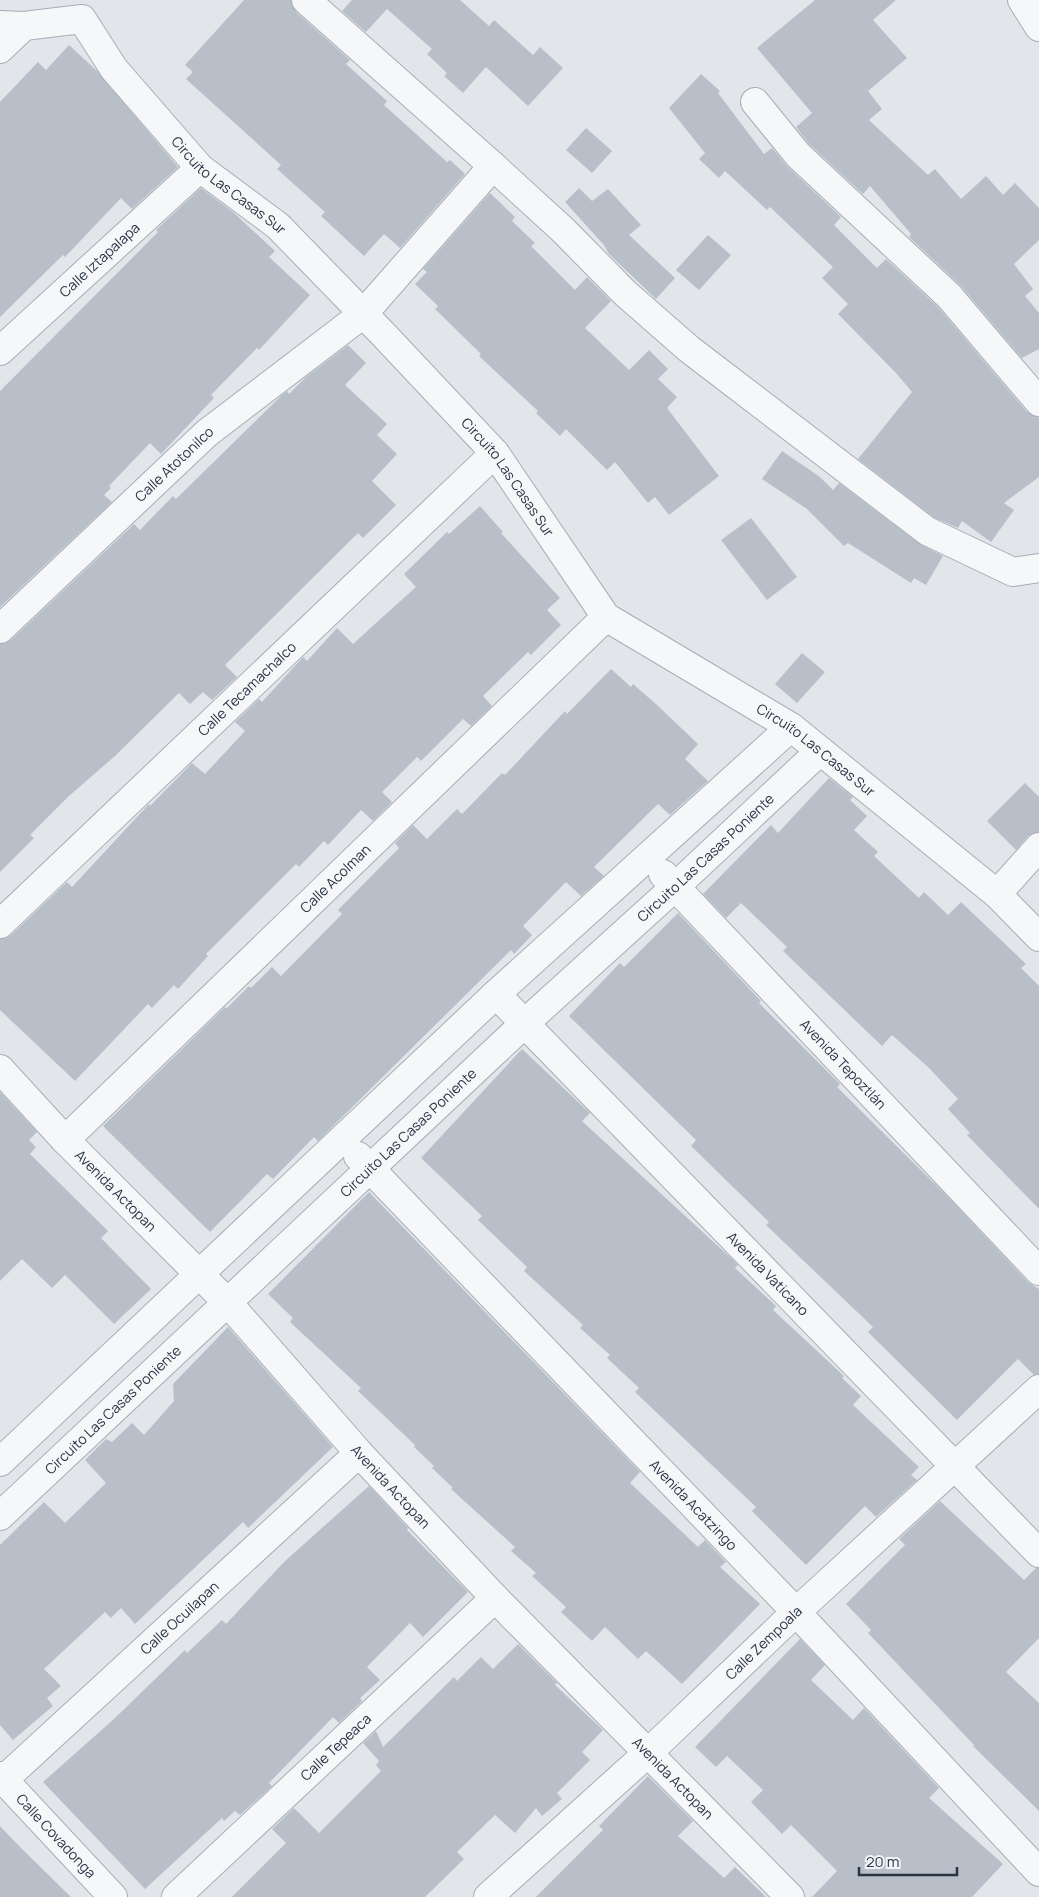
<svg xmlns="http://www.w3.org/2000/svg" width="1039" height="1897" viewBox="0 0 1039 1897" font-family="Manrope,sans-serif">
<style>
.building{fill:#b9bfc9}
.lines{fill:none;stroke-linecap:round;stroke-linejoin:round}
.minor-casing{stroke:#a7adb6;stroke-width:30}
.minor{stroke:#f5f7f9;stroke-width:28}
.labels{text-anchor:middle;stroke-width:4;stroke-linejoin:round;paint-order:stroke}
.street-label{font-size:14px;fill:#293444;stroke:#f2f5f8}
</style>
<rect width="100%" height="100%" fill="#e2e6eb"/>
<g class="building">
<polygon points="244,0 291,0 296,12 350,60 346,64 387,101 384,105 447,162 450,160 465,174 400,248 384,234 364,256 321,216 325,212 277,169 281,165 186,79 193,72 185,65"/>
<polygon points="352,0 460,0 489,26 494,20 533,55 540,47 563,68 528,106 486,67 463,93 444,76 447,73 427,54 432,49 387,9 366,32 342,11"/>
<polygon points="815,0 896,0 873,20 907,58 868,91 882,109 869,120 928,175 935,169 961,199 986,176 1003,195 1015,183 1039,208 1039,240 1014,264 1033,289 1025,296 1039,313 1039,349 1022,358 961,286 909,237 911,234 870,186 863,194 809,144 796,127 812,113 757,48"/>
<polygon points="69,45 97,71 178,167 132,209 121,198 65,257 63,255 0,317 0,102 38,62 46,70"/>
<polygon points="701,74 720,91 718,93 764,154 772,148 787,166 841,217 834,225 877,268 886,259 938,307 1027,412 1039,418 1039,477 1004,503 1014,510 991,542 962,521 958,528 935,518 858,459 912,392 896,373 838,314 848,304 822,278 833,267 770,207 767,210 725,171 719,178 699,159 705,153 669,108"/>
<polygon points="586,128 612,151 592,173 566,150"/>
<polygon points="201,188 234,213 275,251 269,257 310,295 259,350 257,348 211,395 214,398 161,454 150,443 109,486 111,488 104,495 112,502 0,607 0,391 158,232 156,230"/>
<polygon points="579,188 592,201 608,189 641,225 629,235 675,278 656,299 609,254 604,245 565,202"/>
<polygon points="490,193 515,217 512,221 535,243 531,246 575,290 587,277 611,301 585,328 629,370 649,350 668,369 658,379 677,397 667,408 719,476 669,515 655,497 648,503 615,462 607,470 566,429 560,436 536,413 538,411 479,356 481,354 435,309 438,306 415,284 427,272 423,269"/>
<polygon points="708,235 731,255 699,290 676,270"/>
<polygon points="348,345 366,363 345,385 387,424 377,435 397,454 372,481 396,505 363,538 358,533 225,665 237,677 212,700 203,692 190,704 179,693 115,756 69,796 30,835 34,838 0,872 0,644 11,640 134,524 140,530 173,496 176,499 281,396 287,391 289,394 306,377"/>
<polygon points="782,451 820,477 833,490 839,483 918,543 943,556 926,585 914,578 911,583 848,543 844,546 807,509 762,479"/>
<polygon points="480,506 503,532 501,533 560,598 547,610 561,625 531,655 528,652 483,696 492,706 471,726 463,719 421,761 417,757 382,792 392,802 373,821 361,810 328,845 324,841 299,867 296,864 206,954 208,956 178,989 174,985 152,1008 148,1004 75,1081 0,1010 0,939 11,935 67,882 72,887 149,804 150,806 192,763 205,774 245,731 235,722 259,699 262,702 303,657 307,661 337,628 353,644 376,623 416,587 404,574 447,532 449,534"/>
<polygon points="751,518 797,577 767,600 721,540"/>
<polygon points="802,653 825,672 797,703 775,684"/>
<polygon points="611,669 631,687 633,684 656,704 698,744 685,759 708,781 670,815 658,804 594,867 604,876 581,896 566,882 523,926 532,935 514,954 511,950 318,1141 314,1137 273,1179 267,1174 210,1232 103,1126 225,1007 227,1008 249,986 251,988 272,967 281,976 342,914 338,910 399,848 395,843 413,825 427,839 457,809 462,814 502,773 505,775 565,711 567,714"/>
<polygon points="829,778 853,797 850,800 867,816 854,830 878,852 874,856 919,898 924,892 948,915 961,902 1026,964 1021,968 1039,986 1039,1209 967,1135 970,1133 948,1109 958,1099 928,1067 892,1035 882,1046 783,951 787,947 741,903 726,918 703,894 771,825 778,833"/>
<polygon points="1025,783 1039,797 1039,832 1028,836 1016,850 987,821"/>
<polygon points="678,913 761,1001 759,1003 840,1084 837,1087 946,1195 1028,1282 1039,1289 1039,1374 1034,1375 1018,1359 957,1420 868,1332 873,1327 766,1225 769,1222 691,1146 696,1140 569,1016 620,963 624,967"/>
<polygon points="522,1049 590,1113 582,1121 732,1259 738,1265 735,1268 776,1306 773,1310 844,1376 842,1378 861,1396 853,1405 919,1467 911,1475 917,1480 876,1517 865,1506 806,1565 752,1511 756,1507 635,1392 639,1388 607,1358 610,1355 580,1328 583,1325 524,1271 527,1267 478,1220 482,1216 421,1158"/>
<polygon points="0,1092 37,1132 29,1140 36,1147 30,1154 108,1231 101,1238 151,1289 114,1324 65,1275 52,1288 22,1259 0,1281"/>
<polygon points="369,1192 640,1472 630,1483 698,1547 705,1540 726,1562 720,1567 760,1604 682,1684 646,1651 638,1659 605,1627 592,1641 561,1612 566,1607 532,1576 536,1573 511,1551 515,1547 451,1489 453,1488 432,1468 434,1466 414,1447 415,1445 358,1391 361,1388 290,1322 293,1318 268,1294"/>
<polygon points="228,1327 333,1447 248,1528 243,1522 135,1624 121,1608 111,1618 105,1612 44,1669 61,1686 47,1698 53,1706 13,1740 0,1725 0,1545 44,1502 65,1523 106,1483 85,1460 106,1439 112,1442 132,1423 144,1435 174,1401 173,1384"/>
<polygon points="369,1486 408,1528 407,1530 468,1592 423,1637 410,1623 367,1667 380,1680 360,1698 362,1701 339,1723 333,1717 269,1783 272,1786 240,1815 235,1811 224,1821 222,1818 145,1889 43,1782 114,1719 185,1650 187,1653 222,1620 226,1624 285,1561"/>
<polygon points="940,1501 1024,1580 1036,1568 1039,1568 1039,1638 1006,1672 1039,1703 1039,1811 973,1746 974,1745 868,1633 871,1630 846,1604 905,1545 899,1539"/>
<polygon points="800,1639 825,1665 811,1680 853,1720 864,1708 939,1788 929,1798 1003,1864 972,1897 812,1897 837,1871 791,1825 782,1834 751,1802 763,1790 727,1756 716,1767 695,1747"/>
<polygon points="518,1644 557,1683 555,1685 603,1730 582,1752 590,1760 557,1793 562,1799 542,1816 536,1808 515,1833 495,1815 457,1852 464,1859 425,1897 232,1897 286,1843 272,1829 294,1808 319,1833 381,1771 376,1765 379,1761 363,1743 376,1731 383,1747 454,1677 457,1681 481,1657 493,1669"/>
<polygon points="648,1776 693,1821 678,1836 724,1878 735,1867 766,1897 536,1897 603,1830 599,1826"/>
<polygon points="0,1826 20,1847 71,1897 0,1897"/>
</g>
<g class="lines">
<defs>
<g id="minor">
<polyline points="306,0 493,166 563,230 625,293 689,349 927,531 1013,572 1039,568"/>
<polyline points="1022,0 1039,27"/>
<path id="s1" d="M0,25L24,26L82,19L114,69L200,168L278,226L383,334L495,453L606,617L791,727L997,894L1039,937"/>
<polyline points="0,49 24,26"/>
<polyline points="755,102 798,155 949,296 1039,402"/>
<path id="s2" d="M0,351L200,168"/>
<path id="s3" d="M0,629L207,433L363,314L493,166"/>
<path id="s4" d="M663,874L1039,1271"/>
<polyline points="997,894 1039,847"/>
<path id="s5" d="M0,924L495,453"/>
<path id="s6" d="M496,994L1039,1553"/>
<path id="s7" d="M0,1069L65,1140L229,1304L359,1453L495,1598L790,1897"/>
<path id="s8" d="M65,1140L606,617"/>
<path id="s9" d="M358,1156L796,1612L1039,1872"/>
<polyline points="0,1462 496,994 791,727"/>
<path id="s10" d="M0,1516L525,1023L676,886L820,751"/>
<path id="s11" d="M0,1776L113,1897"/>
<path id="s12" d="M0,1783L359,1453"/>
<path id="s13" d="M176,1897L495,1598"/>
<path id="s14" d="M488,1897L649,1752L796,1612L1039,1389"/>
</g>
</defs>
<use href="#minor" class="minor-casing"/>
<use href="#minor" class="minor"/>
</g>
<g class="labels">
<g class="street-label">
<text dy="5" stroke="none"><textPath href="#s1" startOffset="306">Circuito Las Casas Sur</textPath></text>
<text dy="5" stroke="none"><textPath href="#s2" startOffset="135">Calle Iztapalapa</textPath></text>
<text dy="5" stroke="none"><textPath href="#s3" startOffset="240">Calle Atotonilco</textPath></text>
<text dy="5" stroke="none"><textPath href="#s1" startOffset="711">Circuito Las Casas Sur</textPath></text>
<text dy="5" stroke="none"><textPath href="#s5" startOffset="341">Calle Tecamachalco</textPath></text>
<text dy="5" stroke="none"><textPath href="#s1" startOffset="1131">Circuito Las Casas Sur</textPath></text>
<text dy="5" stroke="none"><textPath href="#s10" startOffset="965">Circuito Las Casas Poniente</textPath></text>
<text dy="5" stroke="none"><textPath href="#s8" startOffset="376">Calle Acolman</textPath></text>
<text dy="5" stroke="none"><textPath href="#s4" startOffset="262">Avenida Tepoztlán</textPath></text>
<text dy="5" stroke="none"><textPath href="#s10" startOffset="560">Circuito Las Casas Poniente</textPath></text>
<text dy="5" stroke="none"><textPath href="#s7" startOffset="168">Avenida Actopan</textPath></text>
<text dy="5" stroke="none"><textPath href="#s6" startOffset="390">Avenida Vaticano</textPath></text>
<text dy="5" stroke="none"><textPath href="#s10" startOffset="155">Circuito Las Casas Poniente</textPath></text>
<text dy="5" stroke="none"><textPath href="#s7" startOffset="572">Avenida Actopan</textPath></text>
<text dy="5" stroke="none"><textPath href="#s9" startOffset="484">Avenida Acatzingo</textPath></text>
<text dy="5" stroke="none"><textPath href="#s12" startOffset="244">Calle Ocuilapan</textPath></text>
<text dy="5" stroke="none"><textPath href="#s14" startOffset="375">Calle Zempoala</textPath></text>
<text dy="5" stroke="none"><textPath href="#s13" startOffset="219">Calle Tepeaca</textPath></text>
<text dy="5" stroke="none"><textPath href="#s7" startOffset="978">Avenida Actopan</textPath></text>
<text dy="5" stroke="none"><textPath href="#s11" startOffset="82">Calle Covadonga</textPath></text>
</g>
</g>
<path d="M859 1867v8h98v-8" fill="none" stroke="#293444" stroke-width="2.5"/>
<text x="866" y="1867" font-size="15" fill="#293444" stroke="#f2f5f8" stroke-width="4" paint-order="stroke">20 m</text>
</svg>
